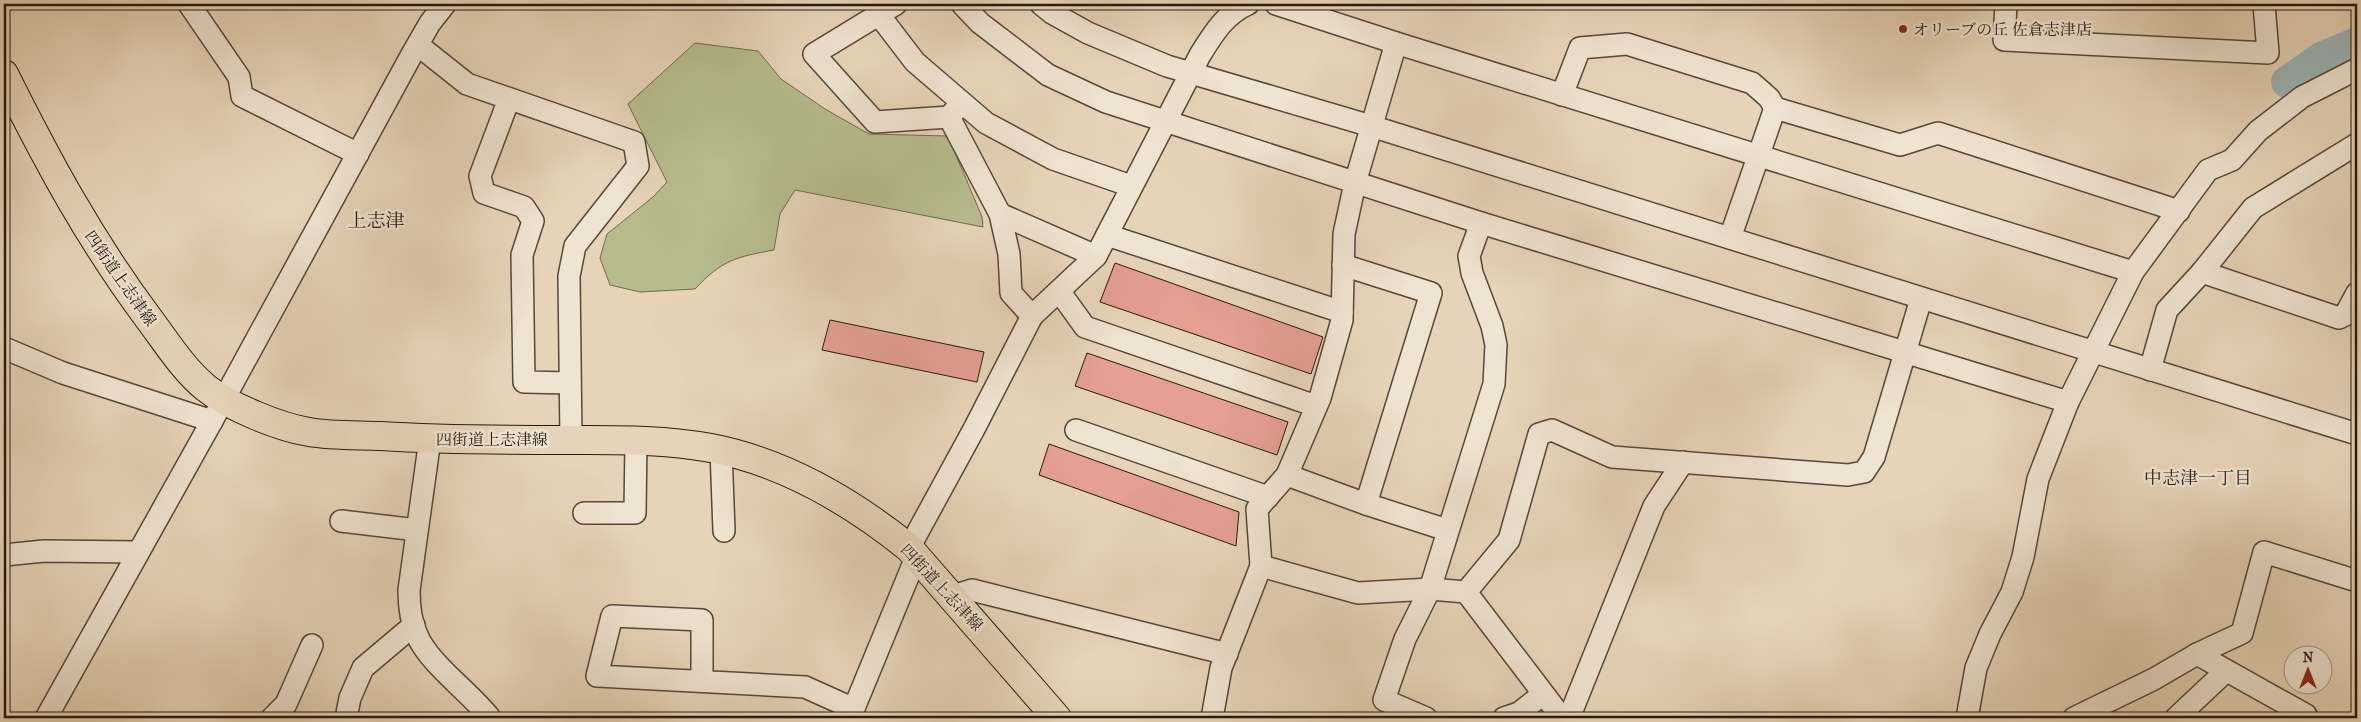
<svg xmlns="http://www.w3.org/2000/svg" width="2361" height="722" viewBox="0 0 2361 722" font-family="'IM FELL French Canon','Noto Serif JP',serif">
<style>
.green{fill:#b6bc8e;stroke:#6e6b4e}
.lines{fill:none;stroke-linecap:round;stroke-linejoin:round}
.river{stroke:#9ab6b8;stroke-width:32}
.building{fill:#e59f93;stroke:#261a0f}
.minor-casing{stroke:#564839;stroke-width:24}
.major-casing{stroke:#261a0f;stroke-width:30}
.minor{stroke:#efe3d1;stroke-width:21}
.major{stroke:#e7d4b8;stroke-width:28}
.poi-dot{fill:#8f2418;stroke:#efe3d1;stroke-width:2}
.labels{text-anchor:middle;stroke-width:5;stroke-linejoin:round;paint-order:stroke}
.poi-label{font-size:16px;fill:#261a0f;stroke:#efe3d1;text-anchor:start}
.street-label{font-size:16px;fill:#261a0f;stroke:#efe3d1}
.neighbourhood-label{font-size:18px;fill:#261a0f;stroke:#efe3d1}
.quarter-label{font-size:19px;fill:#261a0f;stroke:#efe3d1}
</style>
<rect width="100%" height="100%" fill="#e7d4b8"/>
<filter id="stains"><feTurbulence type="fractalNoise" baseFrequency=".004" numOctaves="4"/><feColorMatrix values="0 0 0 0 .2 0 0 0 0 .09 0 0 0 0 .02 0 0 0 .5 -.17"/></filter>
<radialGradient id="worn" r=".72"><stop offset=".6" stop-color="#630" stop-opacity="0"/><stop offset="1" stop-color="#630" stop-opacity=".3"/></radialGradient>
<path class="green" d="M695,43L758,51L781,79L825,109L869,134L948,136L982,217L983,227L795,190L780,214L774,250C736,257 722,260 695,289L640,292L610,285L600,258L607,234L653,197L667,182L628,104Z"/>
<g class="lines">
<polyline class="river" points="2287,82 2323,57 2357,43"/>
</g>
<g class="building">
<polygon points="1115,263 1323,337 1311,374 1100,302"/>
<polygon points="830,320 984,352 977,382 822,350"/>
<polygon points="1087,353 1288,422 1277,455 1075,386"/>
<polygon points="1049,444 1239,512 1236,546 1039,475"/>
</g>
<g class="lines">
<defs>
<g id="minor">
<polyline points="189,4 239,77 242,96 358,154"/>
<polyline points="896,4 814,54 875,122 949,117 962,103"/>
<polyline points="962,4 980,23 1048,75 1106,102 1481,223 2068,402"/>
<polyline points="1041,4 1052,13 1088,33 1167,66 1371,126 2357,434"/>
<polyline points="1276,4 1396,43 2133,272"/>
<polyline points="2006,4 2004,40 2268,53 2264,4"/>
<polyline points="879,15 915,62 986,123 1053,159 1131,186"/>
<polyline points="418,45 467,84 634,142 638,166 575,246 569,276 571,440"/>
<polyline points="1562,95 1580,48 1627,44 1752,83 1769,98 1775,108 1900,145 1938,133 2179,211"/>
<polyline points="509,99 480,176 484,193 524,207 533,221 522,255 524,382 570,383"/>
<polyline points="949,117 1000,214 1009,254 1011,293 1032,316"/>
<polyline points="1000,214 1096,256"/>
<polyline points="1107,235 1342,312"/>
<polyline points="1730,238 1775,108"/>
<polyline points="1343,265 1431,293 1366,504"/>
<polyline points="2202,272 2339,318 2345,315 2357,293"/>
<polyline points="1059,291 1085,327 1316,406"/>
<polyline points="4,348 63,373 212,421"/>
<polyline points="2150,370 2167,310 2202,272 2253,208 2357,144"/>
<polyline points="1076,430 1268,497"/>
<path d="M430,439L409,590C409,605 410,620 417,635C429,664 470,692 490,718"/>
<polyline points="721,450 724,531"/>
<polyline points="1287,475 1366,504 1447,530"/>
<polyline points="584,513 635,513 636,440"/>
<polyline points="341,521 417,530"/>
<path d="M909,548L974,429L1032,316L1096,256L1200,55C1213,34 1225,14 1248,4"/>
<polyline points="4,555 44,551 138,552"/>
<polyline points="1261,566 1358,593 1430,589 1466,592 1509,540 1539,434 1552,430 1612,457 1848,475 1864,472 1874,457 1921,299"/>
<polyline points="1466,592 1562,718"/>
<polyline points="953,596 972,590 1227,654"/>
<polyline points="2197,654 2306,715 2304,718"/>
<polyline points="702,680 702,620 612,616 597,676 805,687 854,709"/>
<polyline points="46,718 212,421 411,56 430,23 445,4"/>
<polyline points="272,718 286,704 312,645"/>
<polyline points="346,718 350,698 363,668 414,625"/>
<polyline points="850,718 917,555"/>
<polyline points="1212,718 1221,668 1261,566 1257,509 1287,475 1320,398 1342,320 1344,234 1355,183 1396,43"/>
<polyline points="1426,718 1384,700 1405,639 1430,589 1494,384 1496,345 1492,326 1472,273 1469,256 1481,223"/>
<polyline points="1504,718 1519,713 1543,694"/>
<polyline points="1569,718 1654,506 1683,462"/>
<polyline points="1967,718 1976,668 1990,634 2012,592 2023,557 2038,479 2068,402 2133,272 2208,170 2232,160 2258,131 2302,97 2357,69"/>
<polyline points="2074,718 2154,679 2197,654 2242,633 2264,552 2357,581"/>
<polyline points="2176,718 2226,671"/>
</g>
<path id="major" d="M4,74C48,162 90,240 149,319C167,343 183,369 206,388C230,407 279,427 309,432C332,436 358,435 381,436C443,440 504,440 566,440C615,440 663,439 711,448C783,462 852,502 909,548L1057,718"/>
</defs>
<use href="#minor" class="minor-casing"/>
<use href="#major" class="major-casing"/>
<use href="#minor" class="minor"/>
<use href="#major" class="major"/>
</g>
<circle class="poi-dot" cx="1903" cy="29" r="5"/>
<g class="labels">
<g class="poi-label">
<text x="1913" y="35">オリーブの丘 佐倉志津店</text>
</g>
<g class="street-label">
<text transform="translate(121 278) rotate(55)" y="6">四街道上志津線</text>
<text x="492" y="445">四街道上志津線</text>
<text transform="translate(942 587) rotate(47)" y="6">四街道上志津線</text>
</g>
<g class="neighbourhood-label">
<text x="2198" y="484">中志津一丁目</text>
</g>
<g class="quarter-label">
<text x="376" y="227">上志津</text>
</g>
</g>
<rect width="2361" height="722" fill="none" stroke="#e7d4b8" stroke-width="20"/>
<rect x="5" y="5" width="2351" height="712" fill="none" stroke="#261a0f" stroke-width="2.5"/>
<rect x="10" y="10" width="2341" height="702" fill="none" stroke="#261a0f"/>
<g transform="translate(2308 670)"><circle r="24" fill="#efe3d1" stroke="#9f9383"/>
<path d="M0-4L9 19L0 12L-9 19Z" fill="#8f2418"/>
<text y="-8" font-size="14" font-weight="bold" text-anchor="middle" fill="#261a0f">N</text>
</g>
<rect width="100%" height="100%" filter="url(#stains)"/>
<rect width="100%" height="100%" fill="url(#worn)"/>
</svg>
